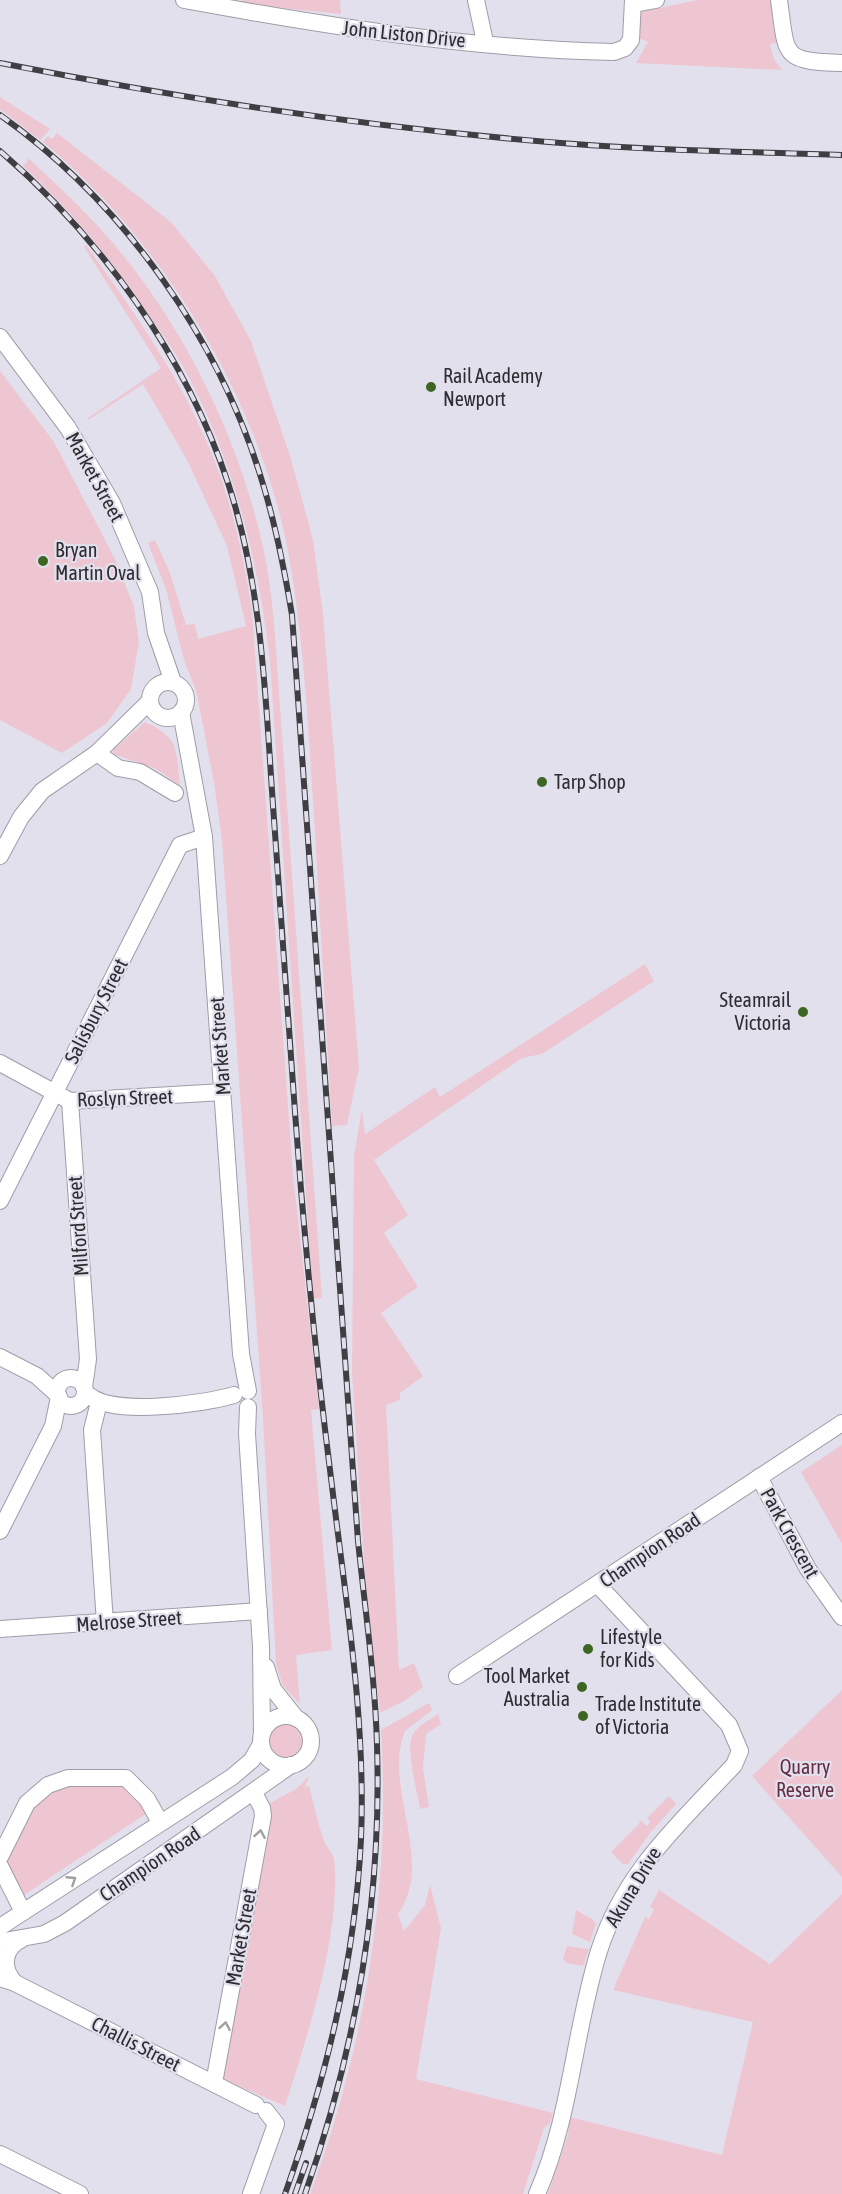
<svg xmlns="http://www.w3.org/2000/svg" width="842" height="2194" viewBox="0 0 842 2194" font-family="'Asap Condensed',sans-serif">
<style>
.green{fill:#edc6d1}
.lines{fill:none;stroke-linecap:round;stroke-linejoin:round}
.minor-casing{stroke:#9f9ca8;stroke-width:18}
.minor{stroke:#fff;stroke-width:16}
.rail-casing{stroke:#3f3e43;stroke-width:6}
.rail{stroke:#e3e0ed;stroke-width:4;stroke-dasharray:11;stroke-linecap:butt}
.oneway{stroke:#a0a0a2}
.poi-dot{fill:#3d6623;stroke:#e3e0ed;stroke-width:2}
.labels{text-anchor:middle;stroke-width:4.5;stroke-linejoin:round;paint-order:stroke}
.street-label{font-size:20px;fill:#2d2c30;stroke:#e3e0ed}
.poi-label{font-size:20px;fill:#2d2c30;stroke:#e3e0ed;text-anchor:start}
.park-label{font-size:20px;fill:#652c40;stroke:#e3e0ed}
</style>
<rect width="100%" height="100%" fill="#e3e0ed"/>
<g class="green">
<polygon points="243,0 340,0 341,14 241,4"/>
<polygon points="697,0 772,0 777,43 770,44 774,59 782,70 636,63 648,42 638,38 641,12"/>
<polygon points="0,97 50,129 40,140 0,109"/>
<path d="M57,133L171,222L215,276L251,341L291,459L313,540L323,614L359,1068L347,1125L332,1126C326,1023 320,920 314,817C308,727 304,635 287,546C257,396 161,239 43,142L48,136L52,139Z"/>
<path d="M28,158C55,183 82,208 106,235C186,326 245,448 267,567C271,590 273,613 275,635L322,1298L313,1299L270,662C258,559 234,459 183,367C169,342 151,319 135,295C101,247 65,205 22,165L26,164Z"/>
<path d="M86,245C138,317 192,394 221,478C236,521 245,566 252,611L293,1175L319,1409L311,1410L332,1650L296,1655L300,1704L283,1686L276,1664L263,1418L222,841L214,782L196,690L184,660L166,589L148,543L155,540L170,573L186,625L195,624L198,639L246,626L227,546L187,460L143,384L88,420V418L161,368L84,247Z"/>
<polygon points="0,371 54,442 115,559 134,607 139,642 131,689 107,723 62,753 0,720"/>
<path d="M145,722C180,737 176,751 180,785L154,768L113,754V750Z"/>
<polygon points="645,964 654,981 542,1054 522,1058 374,1160 408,1215 384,1233 418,1287 381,1313 423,1376 400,1393 400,1400 386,1405 399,1670 414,1663 423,1687 404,1701 380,1713 365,1576 352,1372 354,1156 362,1109 365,1134 435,1087 440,1097"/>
<polygon points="842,1445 842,1544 801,1472"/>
<polygon points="842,1690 842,1877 752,1776"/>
<path d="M429,1703L432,1710L405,1731C382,1786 436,1861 398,1914L404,1931L425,1905L430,1885L441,1928L416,2079L553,2113L550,2123L544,2128L523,2194H310C365,2047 391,1887 381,1730Z"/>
<path d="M438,1714L441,1724L426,1734L423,1768L429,1807L420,1809C417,1791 406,1752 412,1736C416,1726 430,1720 438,1714Z"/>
<circle cx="285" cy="1741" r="19"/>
<path d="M309,1776L305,1787L309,1786C314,1805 318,1825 325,1843C328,1849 333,1853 334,1859C342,1930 307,2038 285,2106L222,2079L270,1803L296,1789Z"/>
<polygon points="119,1782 133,1794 147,1813 21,1897 4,1856 27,1809 54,1787"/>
<polygon points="669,1796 676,1804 650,1833 628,1864 623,1864 611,1852 639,1824 640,1820 647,1826 650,1822 647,1818"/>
<polygon points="659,1890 770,1964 842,1894 842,2194 548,2194 568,2135 569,2117 722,2155 753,2022 613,1990 645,1917 649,1919 654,1910 650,1907"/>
<polygon points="576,1910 592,1919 596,1924 590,1942 572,1934"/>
<polygon points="567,1946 589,1949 583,1966 566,1963 563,1959"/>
</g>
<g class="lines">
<defs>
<g id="minor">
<path d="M184,0C326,26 470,49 614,52L625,48L631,40L633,0"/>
<polyline points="476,0 485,42"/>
<path d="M779,0C787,57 781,61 842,63"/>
<polyline points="634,4 656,0"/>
<polyline points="0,337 68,428 112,503 150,592 156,633 173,682"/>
<circle cx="168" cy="700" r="18"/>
<polyline points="181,712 204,837 241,1354 248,1391"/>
<polyline points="97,753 118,768 140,772 175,793"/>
<polyline points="0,856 21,817 42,791 97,753 150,701"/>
<polyline points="0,1063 70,1101 223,1092"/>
<polyline points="70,1101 88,1359 84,1387"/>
<polyline points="0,1201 180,845 204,837"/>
<polyline points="0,1357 37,1376 58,1395"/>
<circle cx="71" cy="1392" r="14"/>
<path d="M90,1396C114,1416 204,1404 234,1395"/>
<polyline points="99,1402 92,1430 105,1623"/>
<polyline points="248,1407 247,1434 261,1646 262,1734"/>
<polyline points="759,1477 808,1569 842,1617"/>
<polyline points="0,1531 53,1426 59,1397"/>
<polyline points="0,1629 259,1611"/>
<polyline points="266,1667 273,1689 296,1718"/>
<polyline points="457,1676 842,1423"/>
<circle cx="286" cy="1741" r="25"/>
<polyline points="0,1857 27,1803 48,1785 68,1778 126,1778 147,1799 160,1822"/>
<polyline points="0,1866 23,1912"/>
<polyline points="0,1927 232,1777 252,1760 261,1744"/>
<polyline points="0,1942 44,1934 65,1923 291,1765"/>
<polyline points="0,1978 15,1983 256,2105"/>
<path d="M15,1983C1,1968 3,1948 22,1939"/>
<polyline points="214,2083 263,1816 262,1808 254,1793"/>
<polyline points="0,2154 80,2194"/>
<polyline points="251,2194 276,2124 266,2111"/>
<path d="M537,2194C571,2117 574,2031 599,1951C624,1872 680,1823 734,1765L740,1751L729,1725L598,1585"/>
</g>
</defs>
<use href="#minor" class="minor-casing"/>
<use href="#minor" class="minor"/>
<defs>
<g id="rail">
<path d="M0,63C194,101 391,131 588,145C673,151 757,152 842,155"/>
<path d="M0,115C125,203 223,344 265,491C277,532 285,573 292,615L358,1541C365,1609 375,1676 377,1745C382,1899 356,2049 305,2194"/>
<path d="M0,151C101,238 186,356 228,483C261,583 265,687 272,791C279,898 287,1005 295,1112C304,1237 316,1361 332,1486C346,1603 366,1720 361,1839C355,1962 326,2078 285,2194"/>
<polyline points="295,2194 306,2163"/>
</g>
</defs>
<use href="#rail" class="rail-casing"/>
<use href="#rail" class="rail"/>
</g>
<defs><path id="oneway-chevron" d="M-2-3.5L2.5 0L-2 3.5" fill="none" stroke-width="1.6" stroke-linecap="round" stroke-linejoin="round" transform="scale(1.5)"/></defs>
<g class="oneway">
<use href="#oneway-chevron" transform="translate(260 1834) rotate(-80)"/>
<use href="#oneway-chevron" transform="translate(72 1880) rotate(-33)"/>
<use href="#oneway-chevron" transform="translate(225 2026) rotate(-80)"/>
</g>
<g class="poi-dot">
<circle cx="431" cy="387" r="6"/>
<circle cx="43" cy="561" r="6"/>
<circle cx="542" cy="782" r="6"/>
<circle cx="803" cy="1012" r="6"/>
<circle cx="588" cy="1649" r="6"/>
<circle cx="582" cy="1687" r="6"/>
<circle cx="583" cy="1716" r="6"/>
</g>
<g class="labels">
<g class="street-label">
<text transform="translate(404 34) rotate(6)" y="7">John Liston Drive</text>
<text transform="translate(95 477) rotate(61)" y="7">Market Street</text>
<text transform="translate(96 1011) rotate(-63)" y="7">Salisbury Street</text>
<text transform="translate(220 1046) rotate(-94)" y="7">Market Street</text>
<text transform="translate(125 1098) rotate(-2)" y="7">Roslyn Street</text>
<text transform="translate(78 1226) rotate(-94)" y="7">Milford Street</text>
<text transform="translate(790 1533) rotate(61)" y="7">Park Crescent</text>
<text transform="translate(650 1550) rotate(-34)" y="7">Champion Road</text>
<text transform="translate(129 1621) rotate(-4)" y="7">Melrose Street</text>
<text transform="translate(150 1864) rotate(-34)" y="7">Champion Road</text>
<text transform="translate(633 1887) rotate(-59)" y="7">Akuna Drive</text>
<text transform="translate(241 1937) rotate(-80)" y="7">Market Street</text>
<text transform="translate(136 2044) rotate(27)" y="7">Challis Street</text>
</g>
<g class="poi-label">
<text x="443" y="383">Rail Academy<tspan x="443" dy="23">Newport</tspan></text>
<text x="55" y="557">Bryan<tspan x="55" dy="23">Martin Oval</tspan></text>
<text x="554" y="789">Tarp Shop</text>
<text x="791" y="1007" text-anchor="end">Steamrail<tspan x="791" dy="23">Victoria</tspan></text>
<text x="600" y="1644">Lifestyle<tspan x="600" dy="23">for Kids</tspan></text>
<text x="570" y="1683" text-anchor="end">Tool Market<tspan x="570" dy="23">Australia</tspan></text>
<text x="595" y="1711">Trade Institute<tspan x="595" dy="23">of Victoria</tspan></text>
</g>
<g class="park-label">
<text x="805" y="1774">Quarry<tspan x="805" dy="23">Reserve</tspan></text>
</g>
</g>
</svg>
